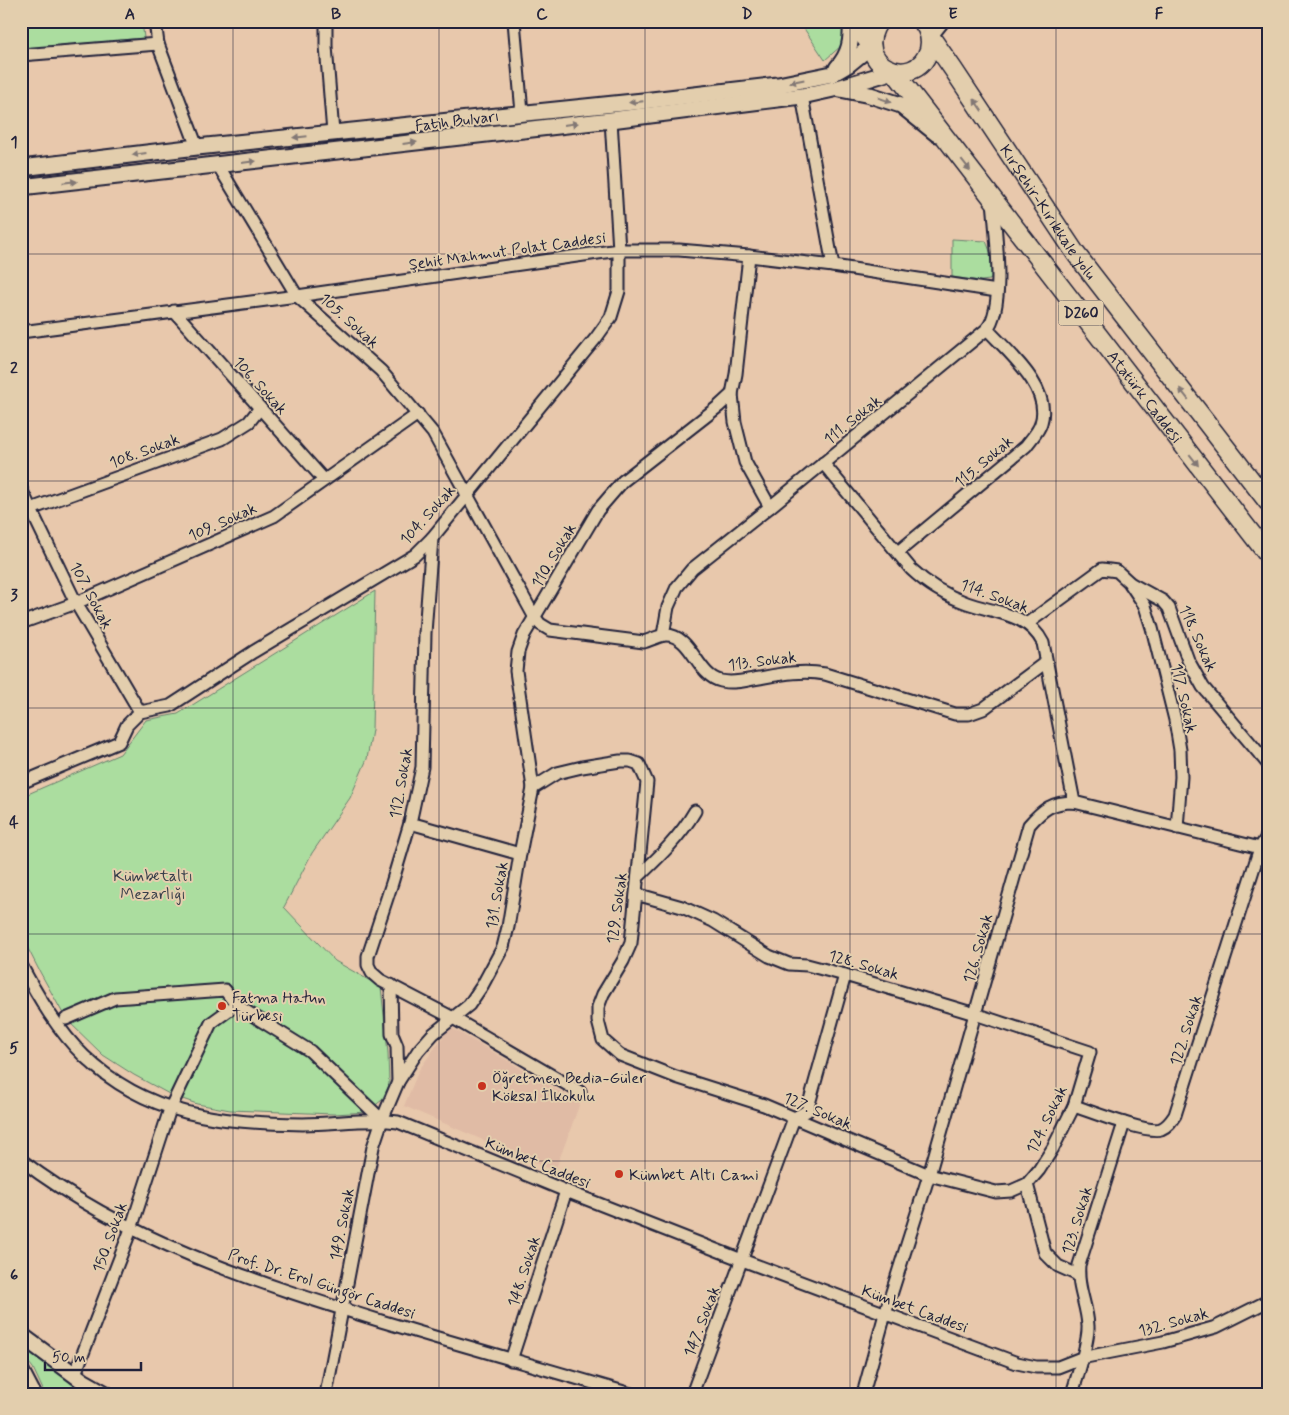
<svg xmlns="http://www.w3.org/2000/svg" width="1289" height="1415" viewBox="0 0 1289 1415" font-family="Mynerve,sans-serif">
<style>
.built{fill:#e0bba5}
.green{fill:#abdd9f;stroke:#66806d}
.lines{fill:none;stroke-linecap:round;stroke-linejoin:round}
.minor-casing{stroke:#22223b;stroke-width:15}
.tertiary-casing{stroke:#22223b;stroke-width:18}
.secondary-casing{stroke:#22223b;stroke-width:19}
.trunk-casing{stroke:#22223b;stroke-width:21}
.minor{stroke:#e3cead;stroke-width:11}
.tertiary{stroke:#e3cead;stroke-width:14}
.secondary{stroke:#e3cead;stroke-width:15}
.trunk{stroke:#e3cead;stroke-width:18}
.oneway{fill:#827874}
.grid{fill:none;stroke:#22223b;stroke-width:1;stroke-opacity:0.55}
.poi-dot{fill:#c8321e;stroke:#e3cead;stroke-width:2}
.labels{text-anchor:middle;stroke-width:4;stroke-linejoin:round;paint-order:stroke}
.shield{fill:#e3cead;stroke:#5c565d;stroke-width:1}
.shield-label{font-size:15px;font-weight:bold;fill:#22223b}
.street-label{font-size:16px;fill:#22223b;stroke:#e3cead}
.park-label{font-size:16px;fill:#373e4a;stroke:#e3cead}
.poi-label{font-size:16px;fill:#22223b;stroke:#e3cead;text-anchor:start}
.neatline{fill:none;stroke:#22223b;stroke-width:2}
.grid-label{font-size:16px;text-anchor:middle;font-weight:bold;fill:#22223b}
</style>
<rect width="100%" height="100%" fill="#e8c8ac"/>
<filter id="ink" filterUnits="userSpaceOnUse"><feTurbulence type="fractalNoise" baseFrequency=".02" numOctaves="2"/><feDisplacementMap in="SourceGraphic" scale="10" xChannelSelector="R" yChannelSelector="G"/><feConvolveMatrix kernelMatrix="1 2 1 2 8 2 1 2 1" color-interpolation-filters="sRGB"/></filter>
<g filter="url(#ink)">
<polygon class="built" points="450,1027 580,1103 555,1171 404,1106 419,1070"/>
<g class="green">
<polygon points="42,21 142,21 144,38 21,49 21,23"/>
<polygon points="799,21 840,21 844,29 841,46 825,60"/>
<polygon points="952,239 986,241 991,254 991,277 990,280 981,281 952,277"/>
<polygon points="375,591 372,730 367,759 350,798 312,853 284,907 335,961 381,987 388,1053 389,1085 382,1100 367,1112 334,1114 230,1110 197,1104 171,1095 134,1075 103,1055 66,1019 40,972 21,935 21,797 120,754 146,720 178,714"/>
<polygon points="21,1344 91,1394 45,1394 33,1368 21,1353"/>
</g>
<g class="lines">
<defs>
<g id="minor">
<polyline points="155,21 158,44 197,147"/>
<polyline points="326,21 326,46 333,133"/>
<polyline points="514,21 522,113"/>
<polyline points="21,55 158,44"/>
<polyline points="802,96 833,266"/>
<path d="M218,165L297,296L381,371L433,433L534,616L540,624L550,630L644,642C650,640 661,635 666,635C692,635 697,676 721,681C734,684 747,680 759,678C782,674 802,670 825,674L955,714H969L983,709L1046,662"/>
<polyline points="174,311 324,480"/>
<polyline points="21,332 297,296 619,250 679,250 749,256 833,266 997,291"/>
<polyline points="732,394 735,422 745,462 770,507"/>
<path d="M823,463L911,569C928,585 944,595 967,603C995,613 1028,613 1043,643L1074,802"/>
<polyline points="21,489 76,603 140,712"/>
<polyline points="31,509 222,439 249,422 260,408"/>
<polyline points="432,538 425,633 422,767 410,823 392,883 368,956 368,965 372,973 380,980 453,1018 580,1092"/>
<path d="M898,552L1026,446C1031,439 1039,431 1041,423C1052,388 1008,352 987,329"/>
<polyline points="1130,583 1163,601 1169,608 1188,660 1203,687 1268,764"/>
<polyline points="21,623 76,603 274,516 418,414"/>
<polyline points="1028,623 1102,569 1117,571 1129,582 1145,606 1152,628 1175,720 1180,750 1181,777 1177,828"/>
<path d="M663,635L668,607L677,587L692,569L770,507L987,329C1006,306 995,230 993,200"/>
<polyline points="21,783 119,742 127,725 140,712 170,706 253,652 415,555 432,538 596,338 611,317 619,291 619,250 611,120"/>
<polyline points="533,788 516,671 518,652 524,635 598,510 623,481 719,406 732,394 736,374 749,256"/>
<polyline points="410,823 520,854"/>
<path d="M638,877C659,857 680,837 695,811"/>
<path d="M21,965C38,997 58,1031 84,1056C147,1116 220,1123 303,1124C335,1124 367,1118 398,1122L566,1191L742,1260L1017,1363L1036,1367H1058L1081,1358L1163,1342L1216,1327L1268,1301"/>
<polyline points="236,1005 310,1051 382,1120"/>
<polyline points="66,1019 115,998 225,990 236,1005 211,1023 170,1109 131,1229 75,1374"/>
<polyline points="398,1082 418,1051 433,1034 469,1005 482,986 503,947 508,927 520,854 533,788 557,773 582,767 620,761 630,761 639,764 647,782 631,943 623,961 603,994 598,1007 598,1021 603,1040 620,1055 676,1077 764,1105 929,1175 996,1192 1011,1191 1027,1184 1039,1170 1053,1148 1074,1106 1090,1052 975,1014 845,975 807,965 789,964 769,956 713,921 682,907 636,894"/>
<path d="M1074,1106C1090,1111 1147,1134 1161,1129C1168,1126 1171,1121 1175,1115L1260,848L1268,835"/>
<path d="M21,1160C127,1241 255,1282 381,1321C464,1346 547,1370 631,1394"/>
<polyline points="1027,1184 1045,1253 1058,1266 1078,1275"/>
<polyline points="511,1360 566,1191"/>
<polyline points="326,1394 373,1147 382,1120 398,1082 397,1046 392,1034 391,985"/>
<polyline points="692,1394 794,1118 807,1111 845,975"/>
<path d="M863,1394L885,1314L929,1175L1029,825C1043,809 1052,802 1074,802L1260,848"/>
<path d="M1072,1394C1077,1377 1089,1342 1088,1326C1087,1304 1077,1289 1079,1265L1124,1123"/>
</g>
<polyline id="tertiary" points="930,36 942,21"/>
<g id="secondary">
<path d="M837,68C850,54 852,40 851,21"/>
<polyline points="840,89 870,95 901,105 937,134"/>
<polyline points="21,168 197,147 643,101 778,85 832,74 849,64 871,46"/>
<polyline points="21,187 611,120 802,96 838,88 894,71"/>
<polyline points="21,1335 83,1381 106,1394"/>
<polyline points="21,1371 33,1394"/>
</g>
<g id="trunk">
<polyline points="854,21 871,46"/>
<path d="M879,21C849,64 915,94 929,50C932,39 929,30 922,21"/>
<path id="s1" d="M930,36L953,69L1076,254L1268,502"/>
<path id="s2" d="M894,71L1268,555"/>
</g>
</defs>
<use href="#minor" class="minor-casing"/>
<use href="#tertiary" class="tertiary-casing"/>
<use href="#secondary" class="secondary-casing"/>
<use href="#trunk" class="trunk-casing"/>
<use href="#minor" class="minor"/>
<use href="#tertiary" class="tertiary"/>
<use href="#secondary" class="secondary"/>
<use href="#trunk" class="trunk"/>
</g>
<defs><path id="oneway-solid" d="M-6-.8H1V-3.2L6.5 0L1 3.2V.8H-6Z" transform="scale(1.25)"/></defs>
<g class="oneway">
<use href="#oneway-solid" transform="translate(797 81) rotate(169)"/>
<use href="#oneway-solid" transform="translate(885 100) rotate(19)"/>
<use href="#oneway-solid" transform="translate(636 102) rotate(174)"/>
<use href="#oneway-solid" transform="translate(978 105) rotate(-124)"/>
<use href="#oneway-solid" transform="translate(571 124) rotate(-7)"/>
<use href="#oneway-solid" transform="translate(300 137) rotate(174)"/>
<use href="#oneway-solid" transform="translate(410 143) rotate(-7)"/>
<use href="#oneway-solid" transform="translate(139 154) rotate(173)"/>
<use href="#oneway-solid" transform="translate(249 162) rotate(-7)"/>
<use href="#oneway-solid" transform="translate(966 165) rotate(52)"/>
<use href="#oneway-solid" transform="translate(70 182) rotate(-6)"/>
<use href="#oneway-solid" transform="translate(1184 394) rotate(-128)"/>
<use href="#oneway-solid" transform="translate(1194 460) rotate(52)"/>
</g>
</g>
<path class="grid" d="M233,21V1394M439,21V1394M645,21V1394M850,21V1394M1056,21V1394M21,254H1268M21,481H1268M21,708H1268M21,934H1268M21,1161H1268"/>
<g class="poi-dot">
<circle cx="222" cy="1006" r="5"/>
<circle cx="482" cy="1086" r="5"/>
<circle cx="619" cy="1174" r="5"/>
</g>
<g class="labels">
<rect class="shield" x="1058.5" y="300.5" width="45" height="25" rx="4"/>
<g class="shield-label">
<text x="1081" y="318">D260</text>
</g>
<g class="street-label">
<text transform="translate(457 120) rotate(-7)" y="6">Fatih Bulvarı</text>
<text dy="6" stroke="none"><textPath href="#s1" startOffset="212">Kırşehir-Kırıkkale yolu</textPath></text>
<text transform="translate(507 250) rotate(-8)" y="6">Şehit Mahmut Polat Caddesi</text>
<text transform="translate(350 320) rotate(42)" y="6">105. Sokak</text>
<text transform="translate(261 385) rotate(48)" y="6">106. Sokak</text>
<text dy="6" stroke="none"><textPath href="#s2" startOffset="411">Atatürk Caddesi</textPath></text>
<text transform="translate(852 419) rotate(-39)" y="6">111. Sokak</text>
<text transform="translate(144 450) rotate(-20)" y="6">108. Sokak</text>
<text transform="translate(983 461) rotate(-40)" y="6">115. Sokak</text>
<text transform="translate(427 514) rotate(-48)" y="6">104. Sokak</text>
<text transform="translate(222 521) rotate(-24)" y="6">109. Sokak</text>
<text transform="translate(553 555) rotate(-59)" y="6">110. Sokak</text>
<text transform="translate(92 595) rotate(62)" y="6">107. Sokak</text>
<text transform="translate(995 595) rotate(20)" y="6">114. Sokak</text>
<text transform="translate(1199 638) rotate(66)" y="6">118. Sokak</text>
<text transform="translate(762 660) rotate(-7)" y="6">113. Sokak</text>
<text transform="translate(1185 698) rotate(77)" y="6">117. Sokak</text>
<text transform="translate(400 783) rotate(-80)" y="6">112. Sokak</text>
<text transform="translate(496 895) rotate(-80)" y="6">131. Sokak</text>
<text transform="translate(616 908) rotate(-82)" y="6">129. Sokak</text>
<text transform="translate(977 948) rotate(-74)" y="6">126. Sokak</text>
<text transform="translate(864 964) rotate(16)" y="6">128. Sokak</text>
<text transform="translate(1185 1030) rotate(-72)" y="6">122. Sokak</text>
<text transform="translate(818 1110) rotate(23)" y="6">127. Sokak</text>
<text transform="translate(1046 1119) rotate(-64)" y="6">124. Sokak</text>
<text transform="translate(538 1162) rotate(22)" y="6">Kümbet Caddesi</text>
<text transform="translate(1076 1220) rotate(-73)" y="6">123. Sokak</text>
<text transform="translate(341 1224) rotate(-79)" y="6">149. Sokak</text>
<text transform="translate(109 1237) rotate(-70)" y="6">150. Sokak</text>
<text transform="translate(523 1271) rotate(-72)" y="6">148. Sokak</text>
<text transform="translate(322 1283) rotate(18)" y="6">Prof. Dr. Erol Güngör Caddesi</text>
<text transform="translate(915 1308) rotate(20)" y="6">Kümbet Caddesi</text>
<text transform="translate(701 1321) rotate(-69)" y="6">147. Sokak</text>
<text transform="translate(1173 1321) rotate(-15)" y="6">132. Sokak</text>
</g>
<g class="park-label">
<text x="153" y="881">Kümbetaltı<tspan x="153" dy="18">Mezarlığı</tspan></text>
</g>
<g class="poi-label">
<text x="232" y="1003">Fatma Hatun<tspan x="232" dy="18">Türbesi</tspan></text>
<text x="492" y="1083">Öğretmen Bedia-Güler<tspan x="492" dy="18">Köksal İlkokulu</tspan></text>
<text x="629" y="1180">Kümbet Altı Cami</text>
</g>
</g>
<rect width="1289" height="1415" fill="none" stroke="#e3cead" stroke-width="55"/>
<path d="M45 1362v8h96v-8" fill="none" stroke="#22223b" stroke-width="2.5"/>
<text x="52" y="1362" font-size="15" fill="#22223b" stroke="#e3cead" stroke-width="4" paint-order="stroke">50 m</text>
<rect x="28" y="28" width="1234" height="1360" class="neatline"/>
<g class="grid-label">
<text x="130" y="19">A</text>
<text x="336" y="19">B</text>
<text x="542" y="19">C</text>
<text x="747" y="19">D</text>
<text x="953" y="19">E</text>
<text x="1159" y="19">F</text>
<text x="14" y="147">1</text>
<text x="14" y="373">2</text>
<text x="14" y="600">3</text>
<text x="14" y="827">4</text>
<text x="14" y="1053">5</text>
<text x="14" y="1280">6</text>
</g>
</svg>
